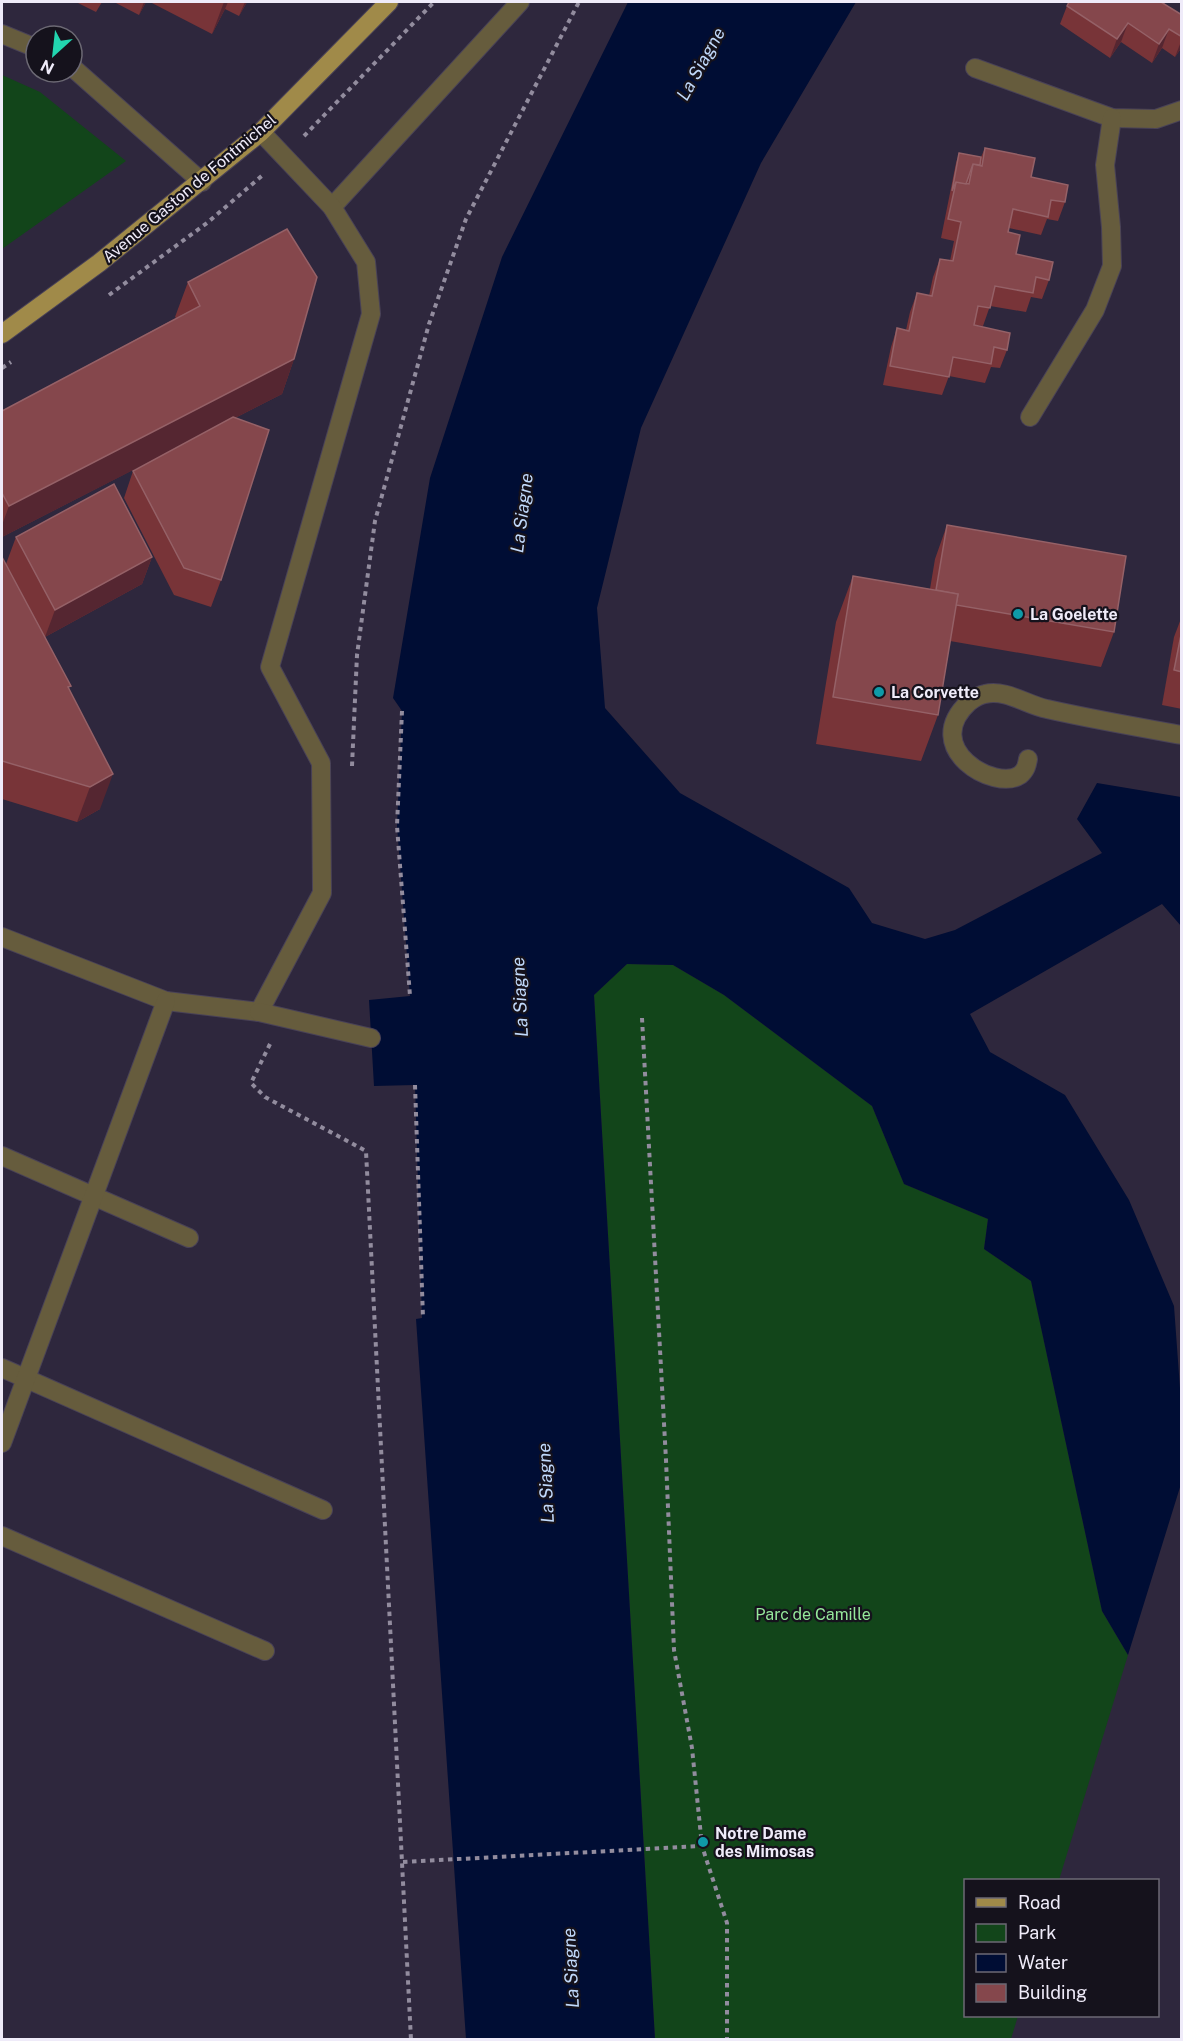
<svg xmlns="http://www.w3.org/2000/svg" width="1183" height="2041" viewBox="0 0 1183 2041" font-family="'Public Sans',sans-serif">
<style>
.green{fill:#12451a}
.water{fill:#000d34}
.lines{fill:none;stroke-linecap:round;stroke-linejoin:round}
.minor-casing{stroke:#494257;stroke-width:20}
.major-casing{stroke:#494257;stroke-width:20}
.path{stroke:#928c9e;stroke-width:4;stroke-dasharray:4.5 4.5;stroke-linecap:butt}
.minor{stroke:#665c3d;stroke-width:18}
.major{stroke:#a08a49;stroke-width:18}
.wall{fill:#783438}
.shaded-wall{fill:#552631}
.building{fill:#85474c;stroke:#956167;stroke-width:1.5}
.culture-dot{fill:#0f9aa8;stroke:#15121c;stroke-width:2}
.labels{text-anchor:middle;stroke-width:4.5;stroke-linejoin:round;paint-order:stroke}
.street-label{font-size:16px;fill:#efebf9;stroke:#15121c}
.poi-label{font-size:16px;font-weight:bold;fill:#efebf9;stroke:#15121c;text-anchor:start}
.park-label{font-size:16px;fill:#95e89b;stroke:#15121c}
.water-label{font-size:18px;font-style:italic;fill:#c1d9fb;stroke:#15121c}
</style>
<rect width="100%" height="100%" fill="#2e273d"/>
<g class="green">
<polygon points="2,75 40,92 126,161 2,249"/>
<polygon points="627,964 673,965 724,995 872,1106 904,1184 988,1219 984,1249 1031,1281 1102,1611 1128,1655 1059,1880 966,1880 966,2016 1018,2016 1011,2039 655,2039 594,995"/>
</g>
<polygon class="water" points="628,2 856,2 761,163 641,428 597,608 605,708 680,793 849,888 872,923 925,939 955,930 1102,853 1077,819 1097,783 1181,797 1181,926 1162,904 970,1014 990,1052 1065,1095 1129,1200 1174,1306 1181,1402 1181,1484 1128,1655 1102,1611 1031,1281 984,1249 988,1219 904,1184 872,1106 724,995 673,965 627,964 594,995 655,2039 466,2039 416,1319 422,1318 415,1085 374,1086 369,1000 410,996 397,826 402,711 393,698 430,478 502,257"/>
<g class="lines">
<defs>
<g id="minor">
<polyline points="2,34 36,48"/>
<polyline points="72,67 202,182"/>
<polyline points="975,68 1112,118 1156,119 1182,110"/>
<polyline points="332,207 520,2"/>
<polyline points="1030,417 1095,310 1112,266 1111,227 1105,165 1112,118"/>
<path d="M1028,759C1027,765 1026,770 1020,775C995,792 919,748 969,702C973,699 980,695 985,694C1006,689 1027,705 1047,709C1091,719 1137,727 1182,735"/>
<polyline points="2,937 166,1001 259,1012 322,893 321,763 270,667 371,314 366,262 332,207 261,132"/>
<polyline points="259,1012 371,1038"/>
<polyline points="2,1156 189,1238"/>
<polyline points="2,1368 323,1510"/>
<polyline points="2,1443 166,1001"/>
<polyline points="2,1536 265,1651"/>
</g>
<polyline id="major" points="2,334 99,263 261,132 389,2"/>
</defs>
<use href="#minor" class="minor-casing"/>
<use href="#major" class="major-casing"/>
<g class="path">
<polyline points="304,136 434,2"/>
<polyline points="109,295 207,223 264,174"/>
<polyline points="2,368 11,362"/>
<polyline points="402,711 397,826 410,996"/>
<polyline points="352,766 357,655 375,521 429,324 466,219 579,2"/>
<polyline points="642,1018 666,1460 674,1650 692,1748 702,1846 727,1923 727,2040"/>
<polyline points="270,1044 251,1083 265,1097 366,1151 411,2040"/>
<polyline points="415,1085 423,1318"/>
<polyline points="403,1862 702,1846"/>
</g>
<use href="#minor" class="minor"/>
<use href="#major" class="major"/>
</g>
<g class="wall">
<polygon points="76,2 102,2 96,12"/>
<polygon points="114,2 146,2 139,15"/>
<polygon points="150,2 247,2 239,16 225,9 212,34"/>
<polygon points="1069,2 1166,2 1164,4 1182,15 1182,47 1175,57 1162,48 1152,63 1121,42 1110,58 1060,24 1067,6"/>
<polygon points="985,148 1031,177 1065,202 1058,221 1047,219 1041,235 1009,228 1008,232 1016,254 1049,280 1042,299 1031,297 1026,312 990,306 983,326 974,325 1007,350 1000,368 991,367 985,383 949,376 942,395 883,385 891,347 897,328 906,330 910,312 917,293 929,296 933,277 940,259 950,261 954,241 941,238 956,163 959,153 981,157"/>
<polygon points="188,282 294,359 282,394 235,418 221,580 211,607 174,595 124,498 133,471 162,455 2,537 2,411 176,318 175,317"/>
<polygon points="947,525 1114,632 1101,667 950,641 938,715 921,761 816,744 836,622 853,576 930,589 935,559"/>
<polygon points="16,537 152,557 142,584 45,637 70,690 100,809 77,822 2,799 2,557 38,624 6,564"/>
<polygon points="1182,616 1182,709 1162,705 1174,637"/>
</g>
<g class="shaded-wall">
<polygon points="144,2 146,2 139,15"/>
<polygon points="224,2 228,2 225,9 212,34"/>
<polygon points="245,2 247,2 239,16"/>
<polygon points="1128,23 1121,42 1110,58 1117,39"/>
<polygon points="1169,29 1162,48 1152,63 1159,44"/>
<polygon points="1182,39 1182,47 1175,57"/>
<polygon points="294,359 282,394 2,537 2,525 9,506"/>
<polygon points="152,557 142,584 45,637 55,610"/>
<polygon points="113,774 100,809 77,822 90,787"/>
</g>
<g class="building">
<polygon points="1069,2 1161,2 1182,15 1182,37 1169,29 1159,44 1128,23 1117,39 1067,6"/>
<polygon points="985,148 1035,158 1031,177 1068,185 1065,202 1051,200 1048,217 1013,209 1008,232 1020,235 1016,254 1053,262 1049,280 1036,277 1033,293 995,286 990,308 978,306 974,325 1010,333 1007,350 994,347 991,364 953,357 949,377 890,366 897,328 909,331 917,293 932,296 940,259 953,261 961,222 948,219 956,182 969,184 973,164 982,166"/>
<polygon points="959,153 981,157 980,165 973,164 966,184 956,182 952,191"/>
<polygon points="287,229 317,277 294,359 9,506 2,493 2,411 200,306 188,282"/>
<polygon points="233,417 269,430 221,580 184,568 133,471"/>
<polygon points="114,484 152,557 55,610 16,537"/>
<polygon points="947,525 1126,556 1114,632 956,605 958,594 936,590"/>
<polygon points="2,557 71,686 68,687 113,774 90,787 2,761"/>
<polygon points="853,576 958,594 938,715 833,697"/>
<polygon points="1182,630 1182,672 1174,670"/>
</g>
<g class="culture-dot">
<circle cx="1018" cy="614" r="6"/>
<circle cx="879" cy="692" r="6"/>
<circle cx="703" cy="1842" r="6"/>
</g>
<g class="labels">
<g class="street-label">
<text transform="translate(189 188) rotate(-40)" y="6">Avenue Gaston de Fontmichel</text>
</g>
<g class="poi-label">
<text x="1030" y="620">La Goelette</text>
<text x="891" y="698">La Corvette</text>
<text x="715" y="1839">Notre Dame<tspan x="715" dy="18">des Mimosas</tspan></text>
</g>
<g class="park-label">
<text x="813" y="1620">Parc de Camille</text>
</g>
<g class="water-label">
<text transform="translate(701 64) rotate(-61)" y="6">La Siagne</text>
<text transform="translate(522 513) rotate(-83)" y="6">La Siagne</text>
<text transform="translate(520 997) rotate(-93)" y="6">La Siagne</text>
<text transform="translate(546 1483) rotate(-93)" y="6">La Siagne</text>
<text transform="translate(571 1968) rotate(-93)" y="6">La Siagne</text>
</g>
</g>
<rect width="1183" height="2041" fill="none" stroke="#efebf9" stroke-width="6"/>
<rect x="964" y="1879" width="195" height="138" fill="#15121c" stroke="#6c6974" stroke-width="1.5"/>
<rect x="976" y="1898" width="30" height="9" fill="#a08a49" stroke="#6c6974" stroke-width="1.5"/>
<text x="1018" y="1909" font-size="18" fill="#efebf9">Road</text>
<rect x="976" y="1924" width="30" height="18" fill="#12451a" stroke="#6c6974" stroke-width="1.5"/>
<text x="1018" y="1939" font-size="18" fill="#efebf9">Park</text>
<rect x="976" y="1954" width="30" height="18" fill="#000d34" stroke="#6c6974" stroke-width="1.5"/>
<text x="1018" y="1969" font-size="18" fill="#efebf9">Water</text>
<rect x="976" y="1984" width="30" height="18" fill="#85474c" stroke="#6c6974" stroke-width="1.5"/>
<text x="1018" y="1999" font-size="18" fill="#efebf9">Building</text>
<g transform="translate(54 54) rotate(207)"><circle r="28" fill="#15121c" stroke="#6c6974" stroke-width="1.5"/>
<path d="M0-4.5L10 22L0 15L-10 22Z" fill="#22d5af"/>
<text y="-9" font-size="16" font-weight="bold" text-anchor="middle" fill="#efebf9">N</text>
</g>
</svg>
